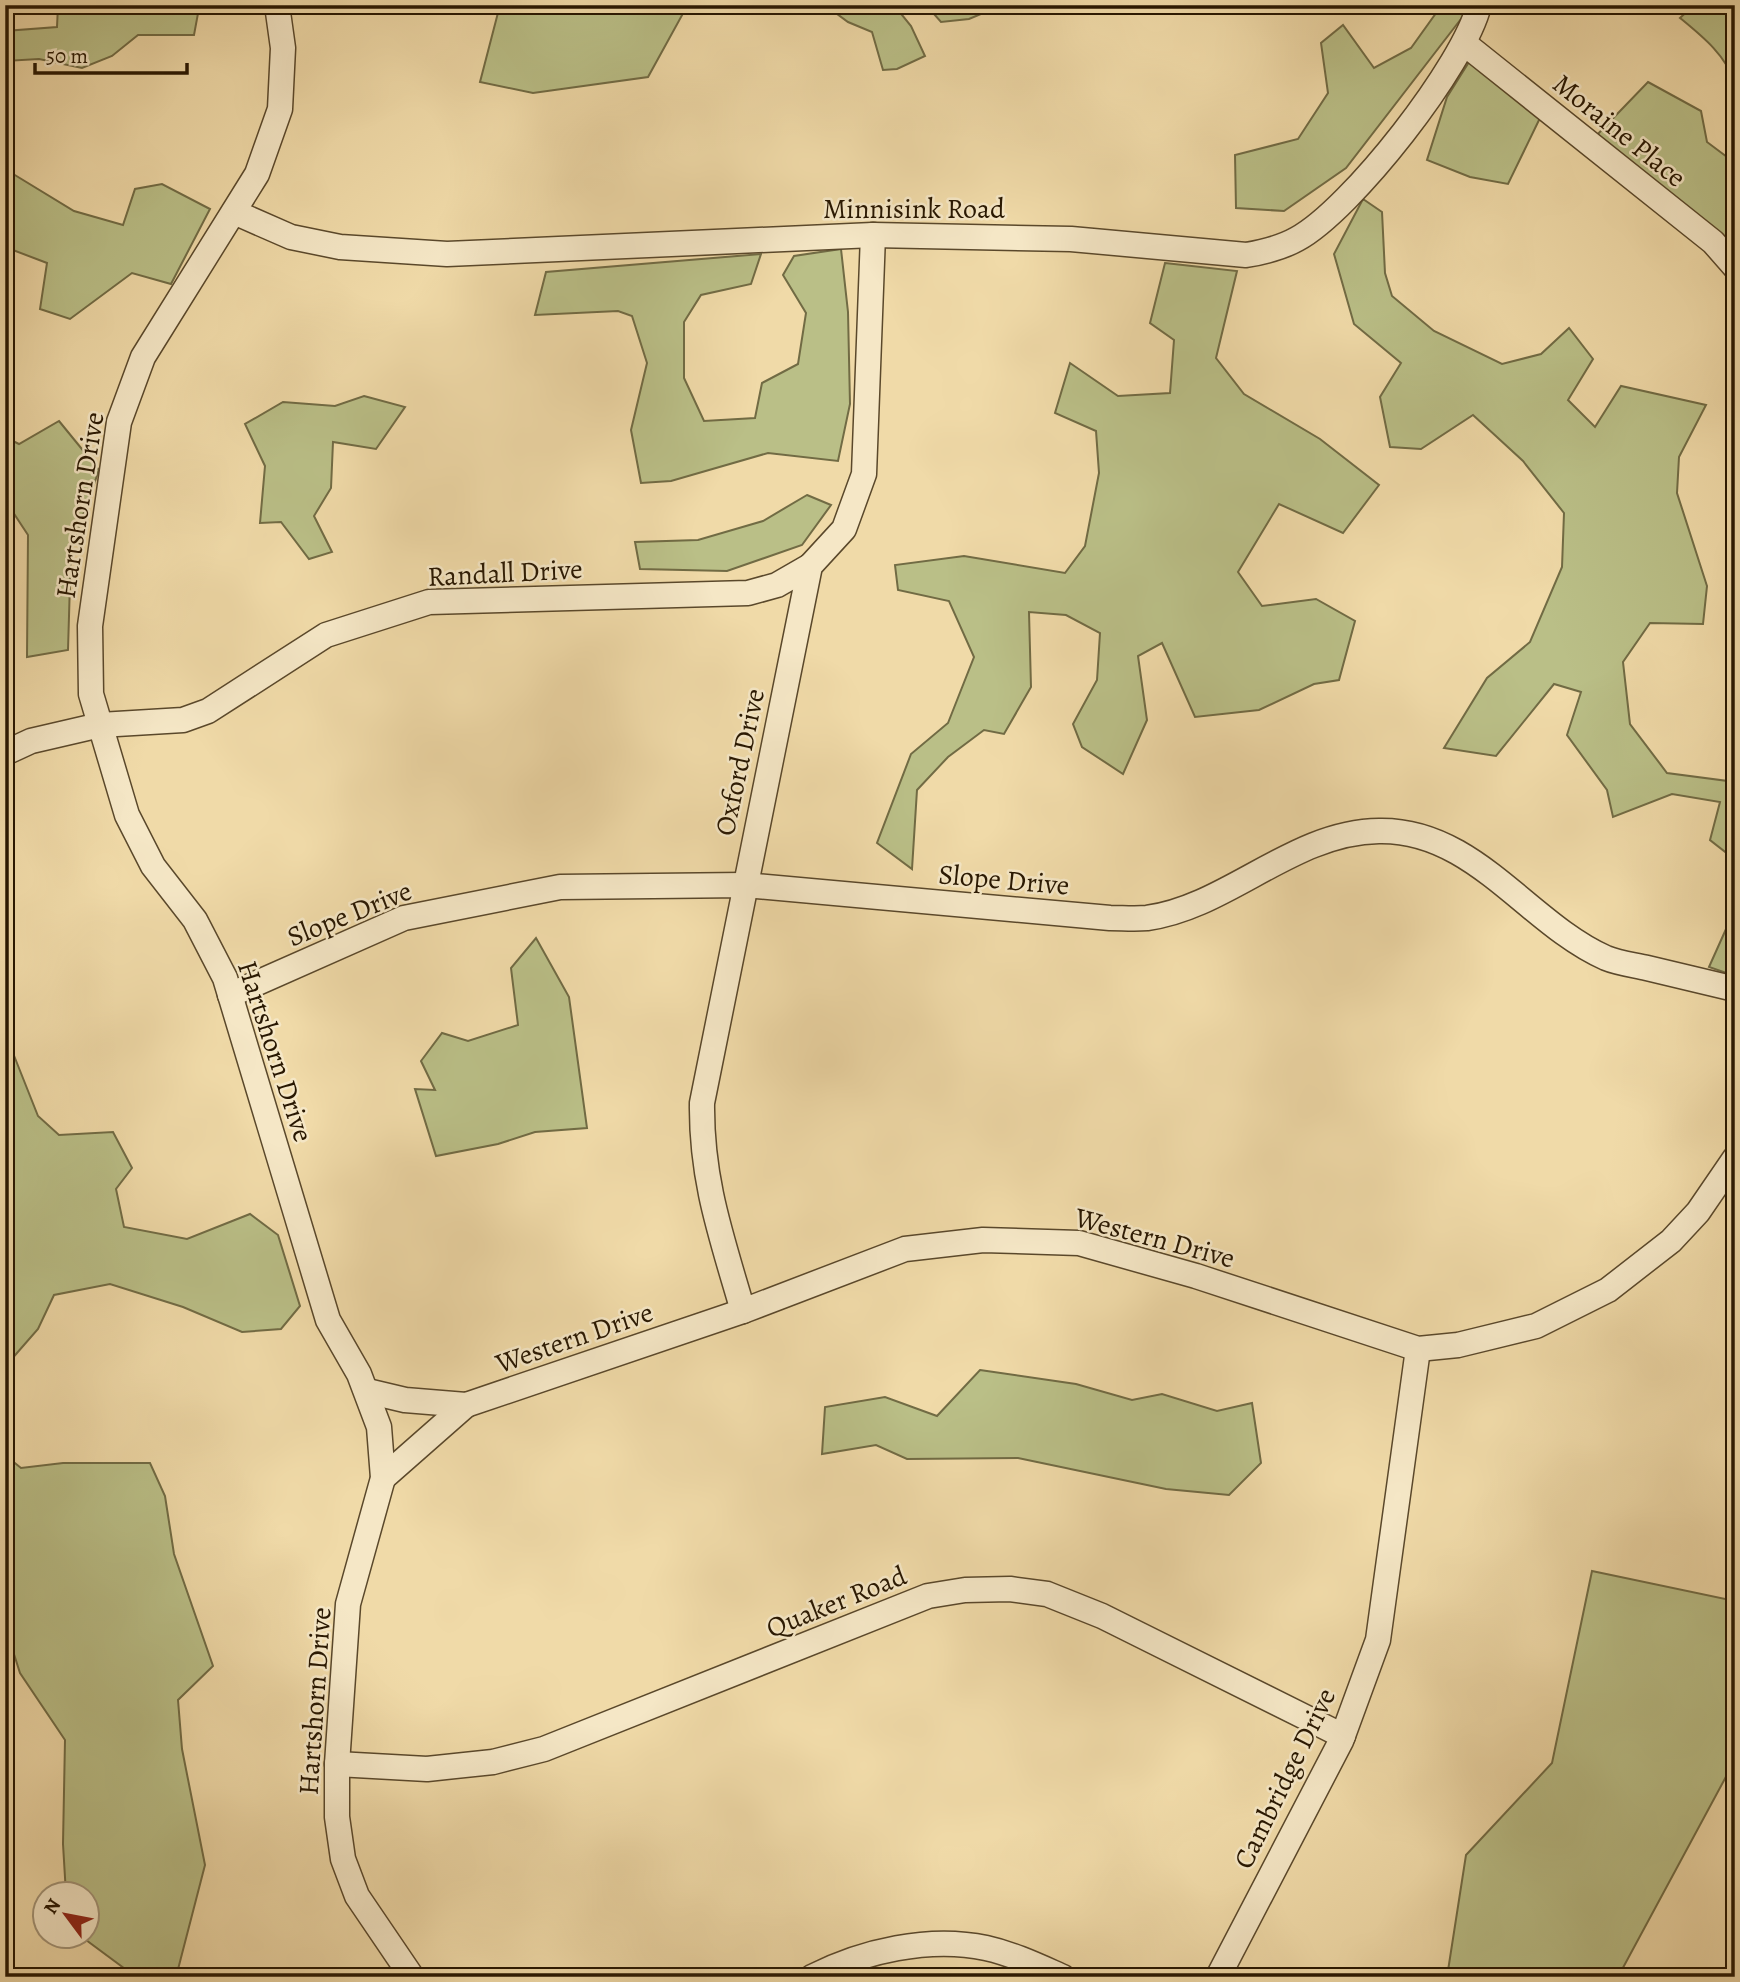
<svg xmlns="http://www.w3.org/2000/svg" width="1740" height="1982" viewBox="0 0 1740 1982" font-family="Alegreya,serif">
<style>
.green{fill:#babf87;stroke:#716b44;stroke-width:2}
.lines{fill:none;stroke-linecap:round;stroke-linejoin:round}
.minor-casing{stroke:#5a482b;stroke-width:27}
.minor{stroke:#f5e7c6;stroke-width:24}
.labels{text-anchor:middle;stroke-width:5;stroke-linejoin:round;paint-order:stroke}
.street-label{font-size:28px;fill:#281701;stroke:#f5e7c6}
</style>
<rect width="100%" height="100%" fill="#f0daa8"/>
<filter id="stains"><feTurbulence type="fractalNoise" baseFrequency=".00286" numOctaves="4"/><feColorMatrix values="0 0 0 0 .2 0 0 0 0 .09 0 0 0 0 .02 0 0 0 .5 -.17"/></filter>
<radialGradient id="worn" r=".72"><stop offset=".6" stop-color="#630" stop-opacity="0"/><stop offset="1" stop-color="#630" stop-opacity=".3"/></radialGradient>
<g class="green">
<polygon points="58,5 199,8 194,35 138,35 112,56 82,68 39,59 5,61 5,31 57,27"/>
<polygon points="500,5 685,5 686,8 648,77 533,93 480,82"/>
<polygon points="825,5 894,5 911,26 925,56 897,69 883,70 872,32 848,22"/>
<polygon points="926,5 991,5 993,9 969,19 941,22"/>
<path d="M1694,5H1735V84C1727,56 1702,36 1680,18Z"/>
<polygon points="1471,6 1346,168 1284,211 1236,208 1235,155 1298,139 1328,93 1321,43 1343,25 1374,68 1411,48 1439,9"/>
<polygon points="1469,62 1540,118 1508,184 1470,177 1427,160 1447,97"/>
<polygon points="1648,82 1701,111 1707,142 1735,163 1735,253 1595,137"/>
<polygon points="5,169 74,211 123,225 135,189 162,184 210,209 171,284 132,273 70,319 40,309 47,263 5,247"/>
<polygon points="1363,199 1382,212 1385,273 1392,296 1434,331 1502,364 1541,354 1569,328 1593,359 1568,400 1595,427 1621,386 1706,405 1679,457 1677,493 1707,586 1703,624 1650,623 1623,662 1630,724 1667,773 1735,782 1735,866 1729,855 1710,840 1720,802 1672,794 1613,817 1607,790 1567,735 1581,692 1554,684 1496,756 1444,748 1487,678 1530,642 1562,567 1564,513 1523,461 1473,415 1421,449 1390,447 1380,397 1401,363 1354,324 1334,254"/>
<polygon points="841,249 848,312 850,404 838,461 768,453 671,481 641,483 631,430 647,363 632,316 618,311 535,315 546,272 761,254 751,284 701,295 684,322 684,378 704,421 755,418 762,383 798,364 806,313 783,275 794,256"/>
<polygon points="1165,263 1237,271 1216,358 1244,394 1320,439 1379,485 1343,533 1279,504 1238,572 1262,606 1316,599 1355,621 1339,680 1314,684 1259,710 1195,717 1162,643 1138,656 1147,720 1123,774 1082,747 1073,724 1097,680 1100,633 1066,615 1029,612 1031,687 1004,734 984,730 948,757 917,790 912,869 877,843 911,754 948,723 974,657 949,601 898,590 895,565 964,556 1065,573 1085,546 1099,473 1096,431 1055,413 1070,363 1118,396 1170,393 1174,340 1150,323"/>
<polygon points="364,396 405,407 376,449 333,442 331,488 314,516 332,552 309,559 281,522 260,523 265,466 245,424 283,402 335,406"/>
<polygon points="59,421 99,470 71,549 68,650 27,657 28,535 5,500 5,437 19,444"/>
<polygon points="807,495 831,505 802,545 727,571 640,569 635,542 698,540 763,521"/>
<polygon points="1735,909 1735,976 1709,967"/>
<polygon points="536,938 569,997 587,1128 535,1132 498,1144 436,1156 415,1089 435,1090 421,1061 442,1033 468,1041 518,1025 511,968"/>
<polygon points="11,1048 38,1116 59,1135 113,1132 132,1168 116,1189 124,1227 187,1239 250,1214 278,1235 300,1306 281,1329 242,1332 183,1307 110,1284 54,1295 38,1329 10,1361 9,1419 5,1424 5,1049"/>
<polygon points="980,1370 1076,1384 1132,1400 1162,1394 1217,1411 1252,1403 1261,1463 1229,1495 1166,1489 1018,1458 907,1459 876,1445 822,1454 825,1407 885,1397 937,1416"/>
<polygon points="5,1455 21,1468 63,1463 150,1463 165,1496 174,1554 213,1666 178,1700 182,1749 205,1865 176,1977 136,1977 82,1937 88,1937 88,1895 66,1894 63,1844 65,1740 20,1673 13,1651 10,1610 5,1605"/>
<polygon points="1592,1571 1735,1601 1735,1760 1618,1977 1447,1977 1466,1855 1552,1763"/>
</g>
<g class="lines">
<defs>
<g id="minor">
<polyline points="277,5 283,48 280,109 257,174 143,357 119,422 90,626 91,694 127,815 153,866 195,920 225,978 328,1320 359,1374 379,1427 383,1478 348,1604 337,1764 337,1817 343,1859 357,1896 412,1977"/>
<polyline points="1465,44 1713,242 1735,267"/>
<path d="M234,212L291,237L340,247L447,254L873,235L1071,239L1246,255C1264,252 1281,248 1297,239C1351,210 1465,64 1479,5"/>
<polyline points="5,753 31,741 100,725 183,720 208,711 326,635 429,602 748,593 777,585 810,566"/>
<path d="M230,995L404,918L560,887L745,885L1110,918C1122,918 1135,919 1147,918C1228,907 1293,832 1379,831C1474,829 1527,923 1606,958C1618,963 1634,965 1647,968C1676,975 1706,982 1735,989"/>
<path d="M743,1311C722,1238 701,1181 702,1103L810,566L844,529L864,474L873,235"/>
<polyline points="367,1391 405,1400 466,1405 743,1311 905,1249 983,1240 1079,1243 1196,1276 1418,1349 1458,1345 1536,1326 1608,1290 1671,1241 1698,1212 1735,1158"/>
<polyline points="383,1478 466,1405"/>
<polyline points="337,1764 427,1769 493,1762 544,1749 928,1596 965,1590 1010,1589 1047,1594 1102,1616 1343,1736"/>
<path d="M812,1977C863,1951 929,1936 986,1948C1013,1954 1038,1966 1063,1977"/>
<polyline points="1218,1977 1341,1741 1378,1640 1418,1349"/>
</g>
</defs>
<use href="#minor" class="minor-casing"/>
<use href="#minor" class="minor"/>
</g>
<g class="labels">
<g class="street-label">
<text transform="translate(1620 130) rotate(39)" y="10">Moraine Place</text>
<text x="914" y="218">Minnisink Road</text>
<text transform="translate(79 505) rotate(-81)" y="10">Hartshorn Drive</text>
<text transform="translate(505 572) rotate(-3)" y="10">Randall Drive</text>
<text transform="translate(739 762) rotate(-78)" y="10">Oxford Drive</text>
<text transform="translate(1004 879) rotate(5)" y="10">Slope Drive</text>
<text transform="translate(349 913) rotate(-22)" y="10">Slope Drive</text>
<text transform="translate(276 1051) rotate(72)" y="10">Hartshorn Drive</text>
<text transform="translate(1155 1237) rotate(15)" y="10">Western Drive</text>
<text transform="translate(574 1337) rotate(-19)" y="10">Western Drive</text>
<text transform="translate(836 1601) rotate(-22)" y="10">Quaker Road</text>
<text transform="translate(314 1701) rotate(-86)" y="10">Hartshorn Drive</text>
<text transform="translate(1284 1778) rotate(-64)" y="10">Cambridge Drive</text>
</g>
</g>
<rect width="1740" height="1982" fill="none" stroke="#f0daa8" stroke-width="28"/>
<rect x="7" y="7" width="1726" height="1968" fill="none" stroke="#281701" stroke-width="3.5"/>
<rect x="14" y="14" width="1712" height="1954" fill="none" stroke="#281701" stroke-width="2"/>
<g transform="translate(66 1915) rotate(302)"><circle r="33" fill="#f5e7c6" stroke="#a39477" stroke-width="2"/>
<path d="M0-5L12 26L0 18L-12 26Z" fill="#8f2418"/>
<text y="-10" font-size="19" font-weight="bold" text-anchor="middle" fill="#281701">N</text>
</g>
<path d="M35 63v10h152v-10" fill="none" stroke="#281701" stroke-width="3.5"/>
<text x="46" y="63" font-size="21" fill="#281701" stroke="#f5e7c6" stroke-width="5" paint-order="stroke">50 m</text>
<rect width="100%" height="100%" filter="url(#stains)"/>
<rect width="100%" height="100%" fill="url(#worn)"/>
</svg>
